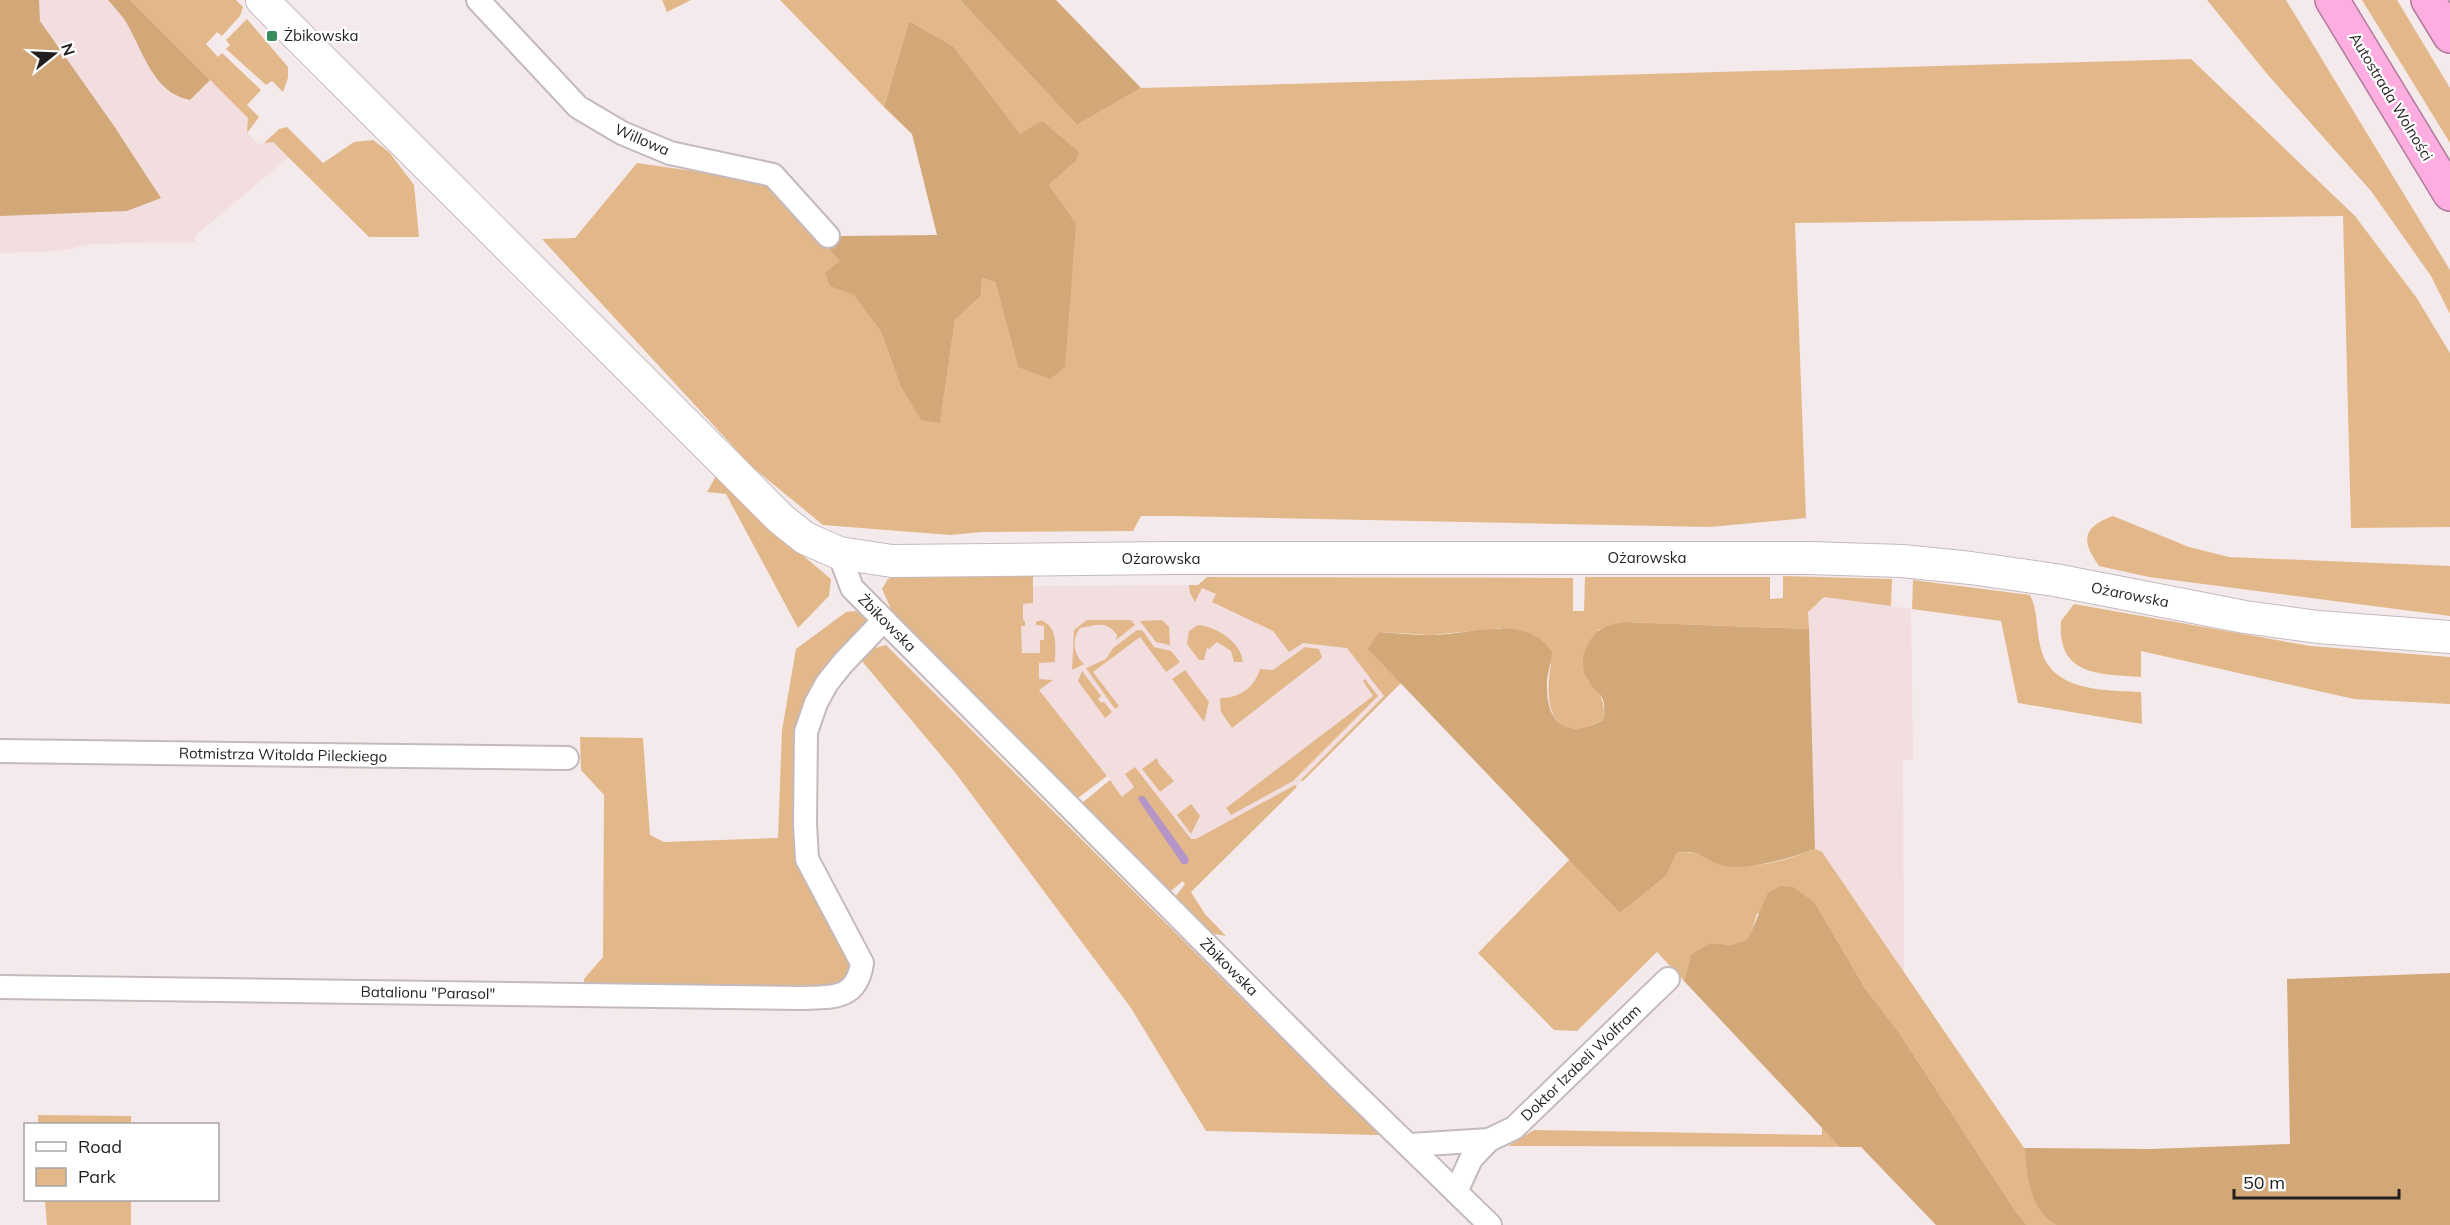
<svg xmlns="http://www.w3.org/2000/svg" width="2450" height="1225" viewBox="0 0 2450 1225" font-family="Mulish,sans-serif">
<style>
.built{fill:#f2dddf}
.green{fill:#e2b88a}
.forest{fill:#d2a879}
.water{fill:#b595c8}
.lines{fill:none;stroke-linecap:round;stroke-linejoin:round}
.minor-casing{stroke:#c5babb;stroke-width:26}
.secondary-casing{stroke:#c5babb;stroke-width:34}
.motorway-casing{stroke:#b17b9c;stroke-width:36}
.minor{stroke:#fff;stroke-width:22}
.secondary{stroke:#fff;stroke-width:32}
.motorway{stroke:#feade0;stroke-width:33}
.poi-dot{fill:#398c5e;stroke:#fff;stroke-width:2}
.labels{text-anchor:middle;stroke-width:4.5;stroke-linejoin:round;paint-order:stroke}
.poi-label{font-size:15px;fill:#231f1f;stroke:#fff;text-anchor:start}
.street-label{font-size:15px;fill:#231f1f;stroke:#fff}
</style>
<rect width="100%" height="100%" fill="#f5eaeb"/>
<g class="built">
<polygon points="0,0 130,0 248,118 247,133 258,144 273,142 289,157 196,235 195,242 90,244 61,251 0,253"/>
<polygon points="1198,585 1368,649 1401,683 1191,892 1107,776 1020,667 1008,617 1034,586"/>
<polygon points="1824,597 1911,609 1913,760 1903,760 1904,973 1822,852 1815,849 1808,612"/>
</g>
<g class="green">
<polygon points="130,0 236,0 243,7 240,16 222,36 217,32 206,44 218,57 222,53 261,90 247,105 259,117 247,133 248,118"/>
<polygon points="662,0 691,0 667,12"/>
<polygon points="780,0 960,0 1077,125 1141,88 2191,59 2355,216 2416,297 2450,353 2450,527 2351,528 2343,216 1795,223 1806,518 1710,527 1172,516 1141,516 1133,531 982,532 950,535 823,525 751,466 542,239 575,238 637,163 763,181 840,260 854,294 881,332 900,385 940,422 955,320 981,296 982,278 995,282 1018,367 1075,225 1049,185 1076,161 1020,135 953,46 909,21 884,107"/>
<polygon points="2207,0 2286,0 2450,270 2450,314 2431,276 2371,191 2268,75"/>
<polygon points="2362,0 2397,0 2450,88 2450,143"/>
<polygon points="247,19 288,67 288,78 283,92 272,81 266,85 226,49 230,45 226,40"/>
<polygon points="287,127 323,163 354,142 373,140 389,152 414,185 419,237 369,237 273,142 264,143 279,129"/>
<polygon points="717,474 770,528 831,579 829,596 798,628 726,494 707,492"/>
<path d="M2113,516L2189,547L2229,557L2450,566V616L2149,577L2099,566C2081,541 2082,527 2113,516Z"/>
<path d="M1033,573V603L1023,604V619L1025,622V626H1021L1022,653H1040V640H1044V626L1036,625V622L1041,620C1059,628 1055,646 1055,662L1039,663V679L1053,680L1039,690L1107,776L1078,798L924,647L891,609L882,589L888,579L901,574Z"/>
<path d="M1783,576L1892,579L1891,606L1824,597L1808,612L1809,629L1624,622L1598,630L1587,680C1601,693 1606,702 1603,720C1552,747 1543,705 1551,664L1501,628L1432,635L1379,632L1369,649L1401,683L1303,781L1301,780L1384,696L1347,648L1303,643L1289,652L1273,631L1212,602L1216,594L1202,588L1195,602L1190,593L1189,585H1198L1207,577L1573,578V611H1584L1585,577H1770V599L1783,598Z"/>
<path d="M1913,580L2030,595C2038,611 2036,628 2040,645C2049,692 2103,690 2141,692L2142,724L2018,703L2001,621L1912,609Z"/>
<path d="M2074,604L2310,646L2450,657V704L2354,699L2141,651V677C2099,674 2057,676 2061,621Z"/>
<path d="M856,611L867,621L862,630L817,686L798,856L852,965C847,982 837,986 820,992L585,990L584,979L603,957L604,795L581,770L580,737L643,738L650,835L664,842L778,838L782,730L796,649L846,612Z"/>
<path d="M1087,620H1131L1135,625L1116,640L1117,635C1106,619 1095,626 1080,628C1072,639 1073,654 1084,664L1072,670L1074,630Z"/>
<polygon points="1162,620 1169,627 1170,645 1156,642 1140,621"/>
<path d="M1198,625C1217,627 1241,642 1243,662H1234L1231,651L1217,642L1209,649L1207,648L1204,660H1199L1187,644L1189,631Z"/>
<polygon points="1137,630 1143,631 1154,647 1171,651 1180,662 1166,672 1140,637 1093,672 1119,706 1115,709 1086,668 1106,659 1113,648"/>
<polygon points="886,645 1379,1135 1206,1131 1131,1008 954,771 861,660 872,649"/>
<path d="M1305,647L1319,649L1322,658L1232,728L1221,712L1220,698C1240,698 1254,688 1260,669L1273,670Z"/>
<polygon points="1185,670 1209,702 1204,722 1172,679"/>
<polygon points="1082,671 1101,696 1098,699 1101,703 1104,702 1112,712 1105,718 1078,681"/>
<polygon points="1365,679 1378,696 1293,781 1231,815 1226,808 1373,696 1363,681"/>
<polygon points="1157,758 1159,764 1174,781 1160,792 1142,769"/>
<polygon points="1135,767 1191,839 1196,839 1295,785 1297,787 1191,892 1205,914 1226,936 1210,933 1175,897 1185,884 1183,881 1171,891 1082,803 1110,780 1122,797 1134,787 1125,774"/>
<polygon points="1191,804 1200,816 1191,834 1177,815"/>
<path d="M1815,849L1822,852L2024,1148C2028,1175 2031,1208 2056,1225H2027L2016,1212L1900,1034L1865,988L1815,903L1757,914L1749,939L1732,945L1710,943L1691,954L1684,981L1657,952L1577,1031L1554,1030L1478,953L1570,859L1620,913L1666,876L1677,853C1699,849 1721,862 1744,865C1764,868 1797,856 1815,849Z"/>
<polygon points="38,1115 131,1116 131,1124 38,1124"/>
<polygon points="1822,1127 1840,1147 1508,1146 1534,1130 1822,1135"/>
<polygon points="45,1200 131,1200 131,1225 47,1225"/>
</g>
<g class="forest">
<polygon points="0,0 39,0 40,21 114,126 161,198 127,211 0,216"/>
<path d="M108,0H130L210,80L190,100C153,93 143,51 126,22C121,14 114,7 108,0Z"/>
<polygon points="960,0 1056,0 1141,88 1077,125"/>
<polygon points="909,21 953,46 1020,134 1042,121 1079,152 1076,161 1049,185 1076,224 1065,367 1050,379 1018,367 995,282 982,278 981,296 955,320 940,423 921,420 900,385 881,332 854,295 830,286 825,273 840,261 828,248 840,236 937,235 912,134 884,107"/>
<path d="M1624,622L1809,629L1815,849C1794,857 1748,871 1725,866C1704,861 1701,848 1677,853L1666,876L1620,913L1368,649L1379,632C1396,633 1414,635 1431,635C1471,635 1525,612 1552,652C1551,664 1546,677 1547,689C1548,727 1570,738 1603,720C1608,692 1598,698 1587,679C1578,664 1585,644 1597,632C1603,626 1616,624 1624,622Z"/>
<polygon points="1780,886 1793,887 1815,903 1865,988 1900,1034 2016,1212 2027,1225 1936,1225 1861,1147 1840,1147 1684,981 1691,954 1710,943 1732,945 1748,939 1768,893"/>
<path d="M2450,973V1225H2056C2028,1207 2028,1177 2024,1148L2151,1149L2290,1144L2287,979Z"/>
</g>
<polygon class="water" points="1140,796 1144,796 1189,859 1187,864 1182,864 1138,799"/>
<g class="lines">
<defs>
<g id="minor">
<polyline points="478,0 578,107 622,133 670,153 773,175 828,236"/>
<polyline points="839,553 852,588 1339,1078 1490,1225"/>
<polyline points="0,751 567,758"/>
<path d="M0,987L802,998C832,997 857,1000 862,963L807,859L805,824L806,732L816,703L827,683L843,663L884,620"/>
<polyline points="1410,1145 1489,1140 1514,1128 1668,979"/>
<polyline points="1456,1192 1471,1159 1489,1140"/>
</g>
<polyline id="secondary" points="262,0 781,519 805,538 839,553 892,561 1170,558 1809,558 1902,561 1971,568 2055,580 2245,617 2318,627 2450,637"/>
<g id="motorway">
<polyline points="2332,0 2450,194"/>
<polyline points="2428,0 2450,36"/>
</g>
</defs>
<use href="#minor" class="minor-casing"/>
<use href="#secondary" class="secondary-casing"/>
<use href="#motorway" class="motorway-casing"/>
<use href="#minor" class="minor"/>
<use href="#secondary" class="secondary"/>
<use href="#motorway" class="motorway"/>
</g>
<rect class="poi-dot" x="266" y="30" width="12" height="12" rx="3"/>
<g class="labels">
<g class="poi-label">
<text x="284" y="41">Żbikowska</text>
</g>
<g class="street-label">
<text transform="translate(2391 97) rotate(59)" y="5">Autostrada Wolności</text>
<text transform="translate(642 140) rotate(23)" y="5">Willowa</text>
<text x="1647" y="563">Ożarowska</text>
<text x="1161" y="564">Ożarowska</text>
<text transform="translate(2130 595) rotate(11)" y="5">Ożarowska</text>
<text transform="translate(887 623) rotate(45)" y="5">Żbikowska</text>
<text transform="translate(283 755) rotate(1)" y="5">Rotmistrza Witolda Pileckiego</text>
<text transform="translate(1229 967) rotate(45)" y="5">Żbikowska</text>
<text transform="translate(428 993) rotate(1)" y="5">Batalionu "Parasol"</text>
<text transform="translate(1581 1063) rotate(-44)" y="5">Doktor Izabeli Wolfram</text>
</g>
</g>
<rect x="24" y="1123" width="195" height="78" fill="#ffffff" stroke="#a7a5a5" stroke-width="1.5"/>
<rect x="36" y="1142" width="30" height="9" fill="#ffffff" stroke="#a7a5a5" stroke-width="1.5"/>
<text x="78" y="1153" font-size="18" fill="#231f1f">Road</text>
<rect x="36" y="1168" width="30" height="18" fill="#e2b88a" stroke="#a7a5a5" stroke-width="1.5"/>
<text x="78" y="1183" font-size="18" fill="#231f1f">Park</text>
<g transform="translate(54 54) rotate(72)" stroke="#ffffff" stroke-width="4.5" paint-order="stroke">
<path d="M0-4.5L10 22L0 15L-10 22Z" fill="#231f1f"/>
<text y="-9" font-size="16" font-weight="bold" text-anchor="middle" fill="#231f1f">N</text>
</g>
<path d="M2234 1189v9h165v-9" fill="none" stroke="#231f1f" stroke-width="3"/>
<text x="2243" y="1189" font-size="18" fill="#231f1f" stroke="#ffffff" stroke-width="4.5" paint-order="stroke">50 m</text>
</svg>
